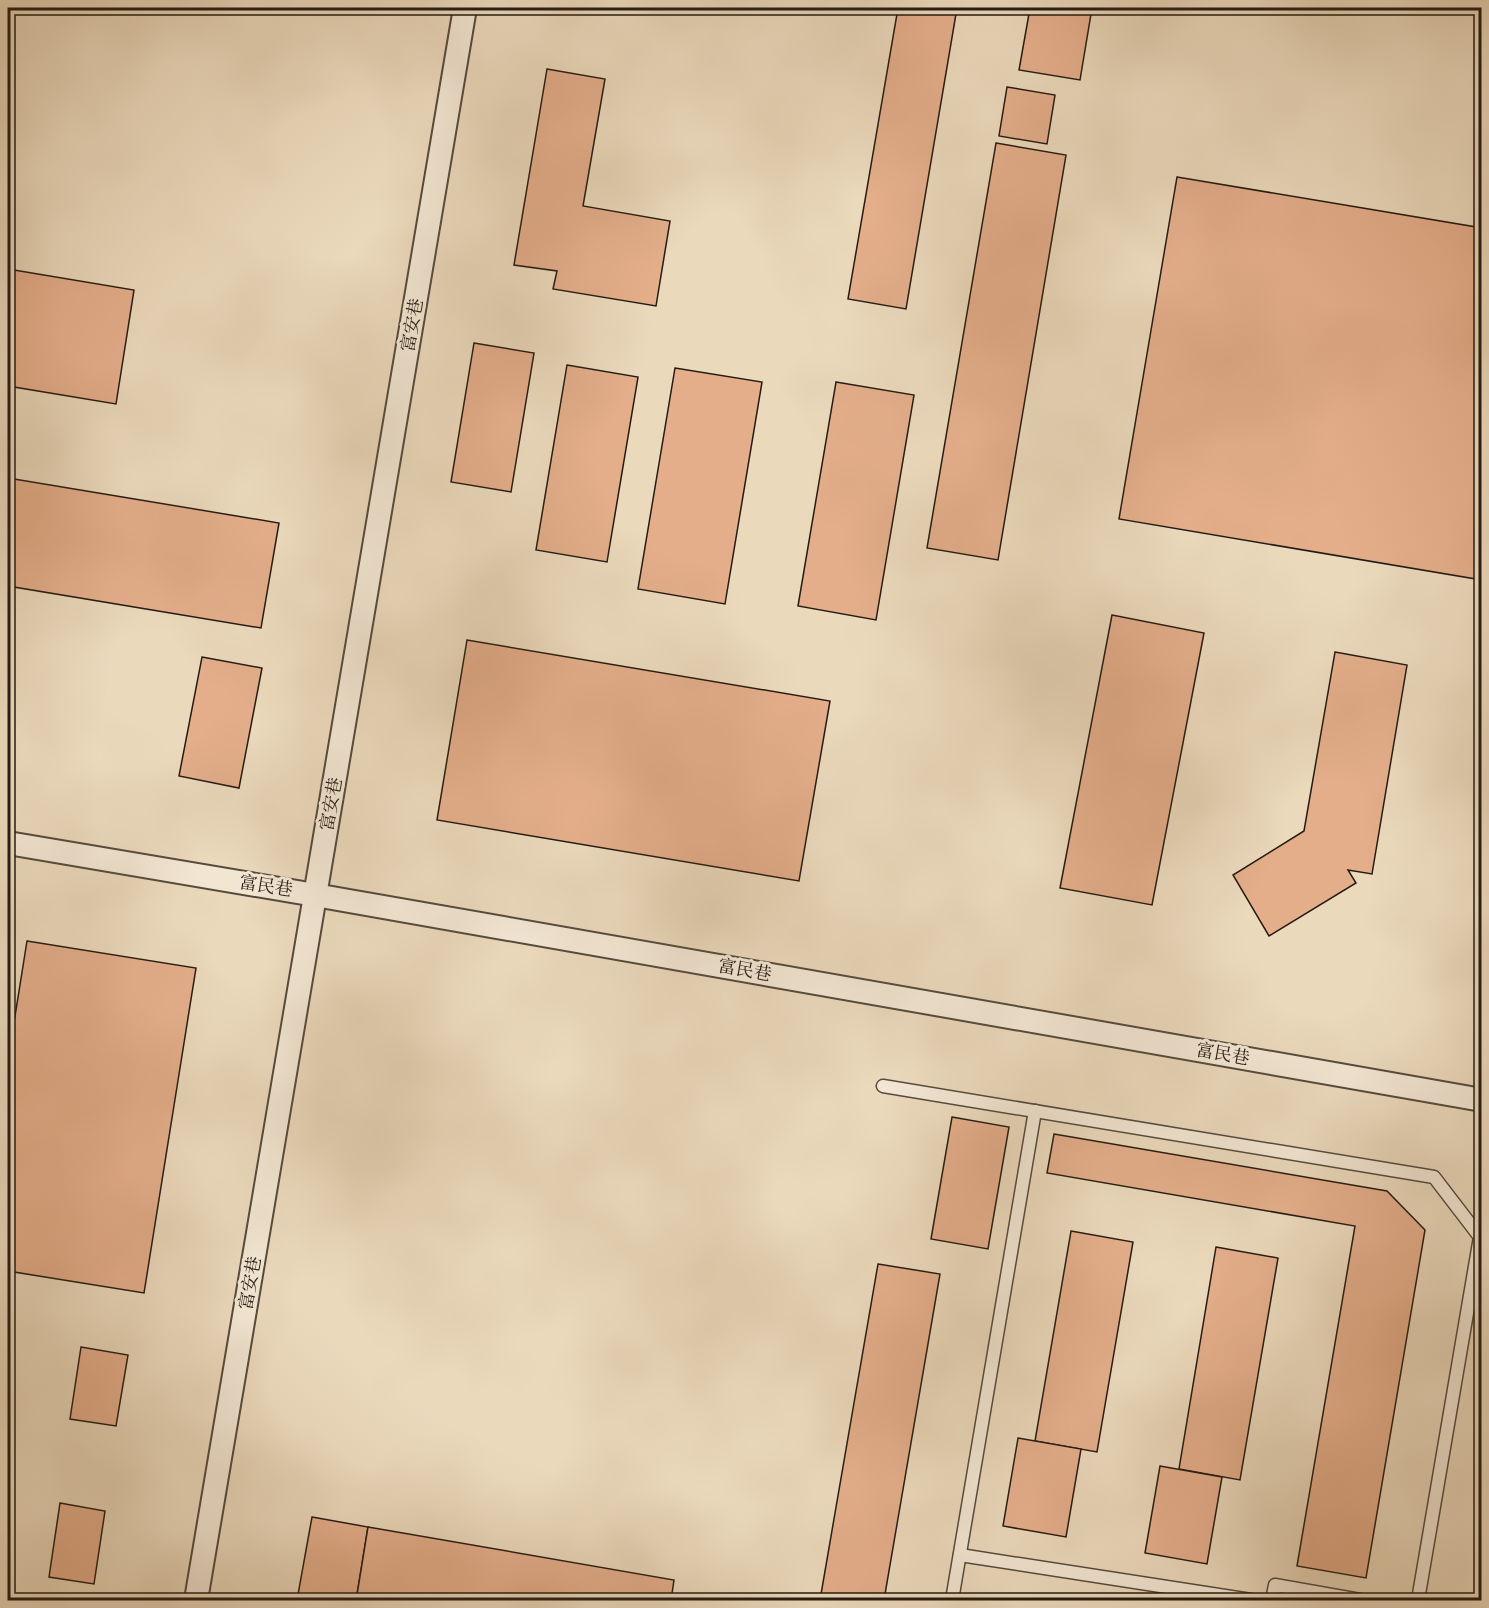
<svg xmlns="http://www.w3.org/2000/svg" width="1489" height="1608" viewBox="0 0 1489 1608" font-family="'Libre Caslon Text','Noto Serif SC',serif">
<style>
.building{fill:#e4ae8b;stroke:#251b13;stroke-width:1.5}
.lines{fill:none;stroke-linecap:round;stroke-linejoin:round}
.lane-casing{stroke:#564a3d;stroke-width:15}
.street-casing{stroke:#564a3d;stroke-width:26}
.lane{stroke:#f2e6d3;stroke-width:12}
.street{stroke:#f2e6d3;stroke-width:22}
.labels{text-anchor:middle;stroke-width:6;stroke-linejoin:round;paint-order:stroke}
.street-label{font-size:18px;fill:#251b13;stroke:#f2e6d3}
</style>
<rect width="100%" height="100%" fill="#ebd9bc"/>
<filter id="stains"><feTurbulence type="fractalNoise" baseFrequency=".00333" numOctaves="4"/><feColorMatrix values="0 0 0 0 .2 0 0 0 0 .09 0 0 0 0 .02 0 0 0 .5 -.17"/></filter>
<radialGradient id="worn" r=".72"><stop offset=".6" stop-color="#630" stop-opacity="0"/><stop offset="1" stop-color="#630" stop-opacity=".3"/></radialGradient>
<g class="building">
<polygon points="898,8 957,8 906,309 848,299"/>
<polygon points="1030,8 1092,8 1080,80 1019,70"/>
<polygon points="547,69 605,79 583,206 670,221 656,306 553,289 557,271 514,265"/>
<polygon points="1007,87 1055,95 1047,144 999,136"/>
<polygon points="996,143 1066,155 998,560 927,548"/>
<polygon points="1177,177 1482,228 1482,580 1119,519"/>
<polygon points="8,269 134,290 116,404 8,386"/>
<polygon points="474,343 534,353 511,492 451,482"/>
<polygon points="567,365 638,377 607,562 536,550"/>
<polygon points="675,368 762,382 725,604 638,589"/>
<polygon points="836,382 914,395 876,620 798,606"/>
<polygon points="8,478 279,523 261,628 8,586"/>
<polygon points="1112,615 1204,633 1152,905 1060,888"/>
<polygon points="467,640 830,701 799,881 437,820"/>
<polygon points="1335,652 1407,665 1372,874 1348,870 1356,883 1269,936 1233,875 1304,831"/>
<polygon points="202,657 262,668 239,788 179,776"/>
<polygon points="27,941 196,968 144,1293 8,1271 8,1060"/>
<polygon points="952,1117 1009,1127 988,1249 931,1239"/>
<polygon points="1054,1134 1387,1191 1425,1230 1366,1578 1297,1566 1355,1226 1047,1173"/>
<polygon points="1071,1231 1133,1242 1097,1452 1035,1441"/>
<polygon points="1216,1247 1278,1258 1240,1480 1179,1469"/>
<polygon points="878,1264 940,1274 884,1600 820,1600"/>
<polygon points="81,1347 128,1355 116,1426 70,1419"/>
<polygon points="1018,1438 1081,1449 1066,1537 1003,1526"/>
<polygon points="1160,1466 1222,1477 1207,1564 1145,1553"/>
<polygon points="60,1503 105,1511 94,1584 49,1577"/>
<polygon points="312,1517 368,1527 356,1600 297,1600"/>
<polygon points="368,1527 674,1580 671,1600 386,1600 357,1595"/>
</g>
<g class="lines">
<defs>
<g id="lane">
<polyline points="883,1086 1434,1177 1480,1237 1418,1600"/>
<polyline points="960,1555 1251,1600"/>
<polyline points="952,1600 1035,1111"/>
<polyline points="1272,1600 1275,1585 1360,1600"/>
</g>
<g id="street">
<polyline points="8,843 315,895 1482,1100"/>
<polyline points="196,1600 465,8"/>
</g>
</defs>
<use href="#lane" class="lane-casing"/>
<use href="#street" class="street-casing"/>
<use href="#lane" class="lane"/>
<use href="#street" class="street"/>
</g>
<g class="labels">
<g class="street-label">
<text transform="translate(412 325) rotate(-80)" y="6">富安巷</text>
<text transform="translate(331 804) rotate(-80)" y="6">富安巷</text>
<text transform="translate(266 886) rotate(9)" y="6">富民巷</text>
<text transform="translate(745 970) rotate(10)" y="6">富民巷</text>
<text transform="translate(1223 1054) rotate(10)" y="6">富民巷</text>
<text transform="translate(250 1283) rotate(-80)" y="6">富安巷</text>
</g>
</g>
<rect width="1489" height="1608" fill="none" stroke="#ebd9bc" stroke-width="30"/>
<rect x="9" y="9" width="1471" height="1590" fill="none" stroke="#251b13" stroke-width="3"/>
<rect x="15" y="15" width="1459" height="1578" fill="none" stroke="#251b13" stroke-width="1.5"/>
<rect width="100%" height="100%" filter="url(#stains)"/>
<rect width="100%" height="100%" fill="url(#worn)"/>
</svg>
